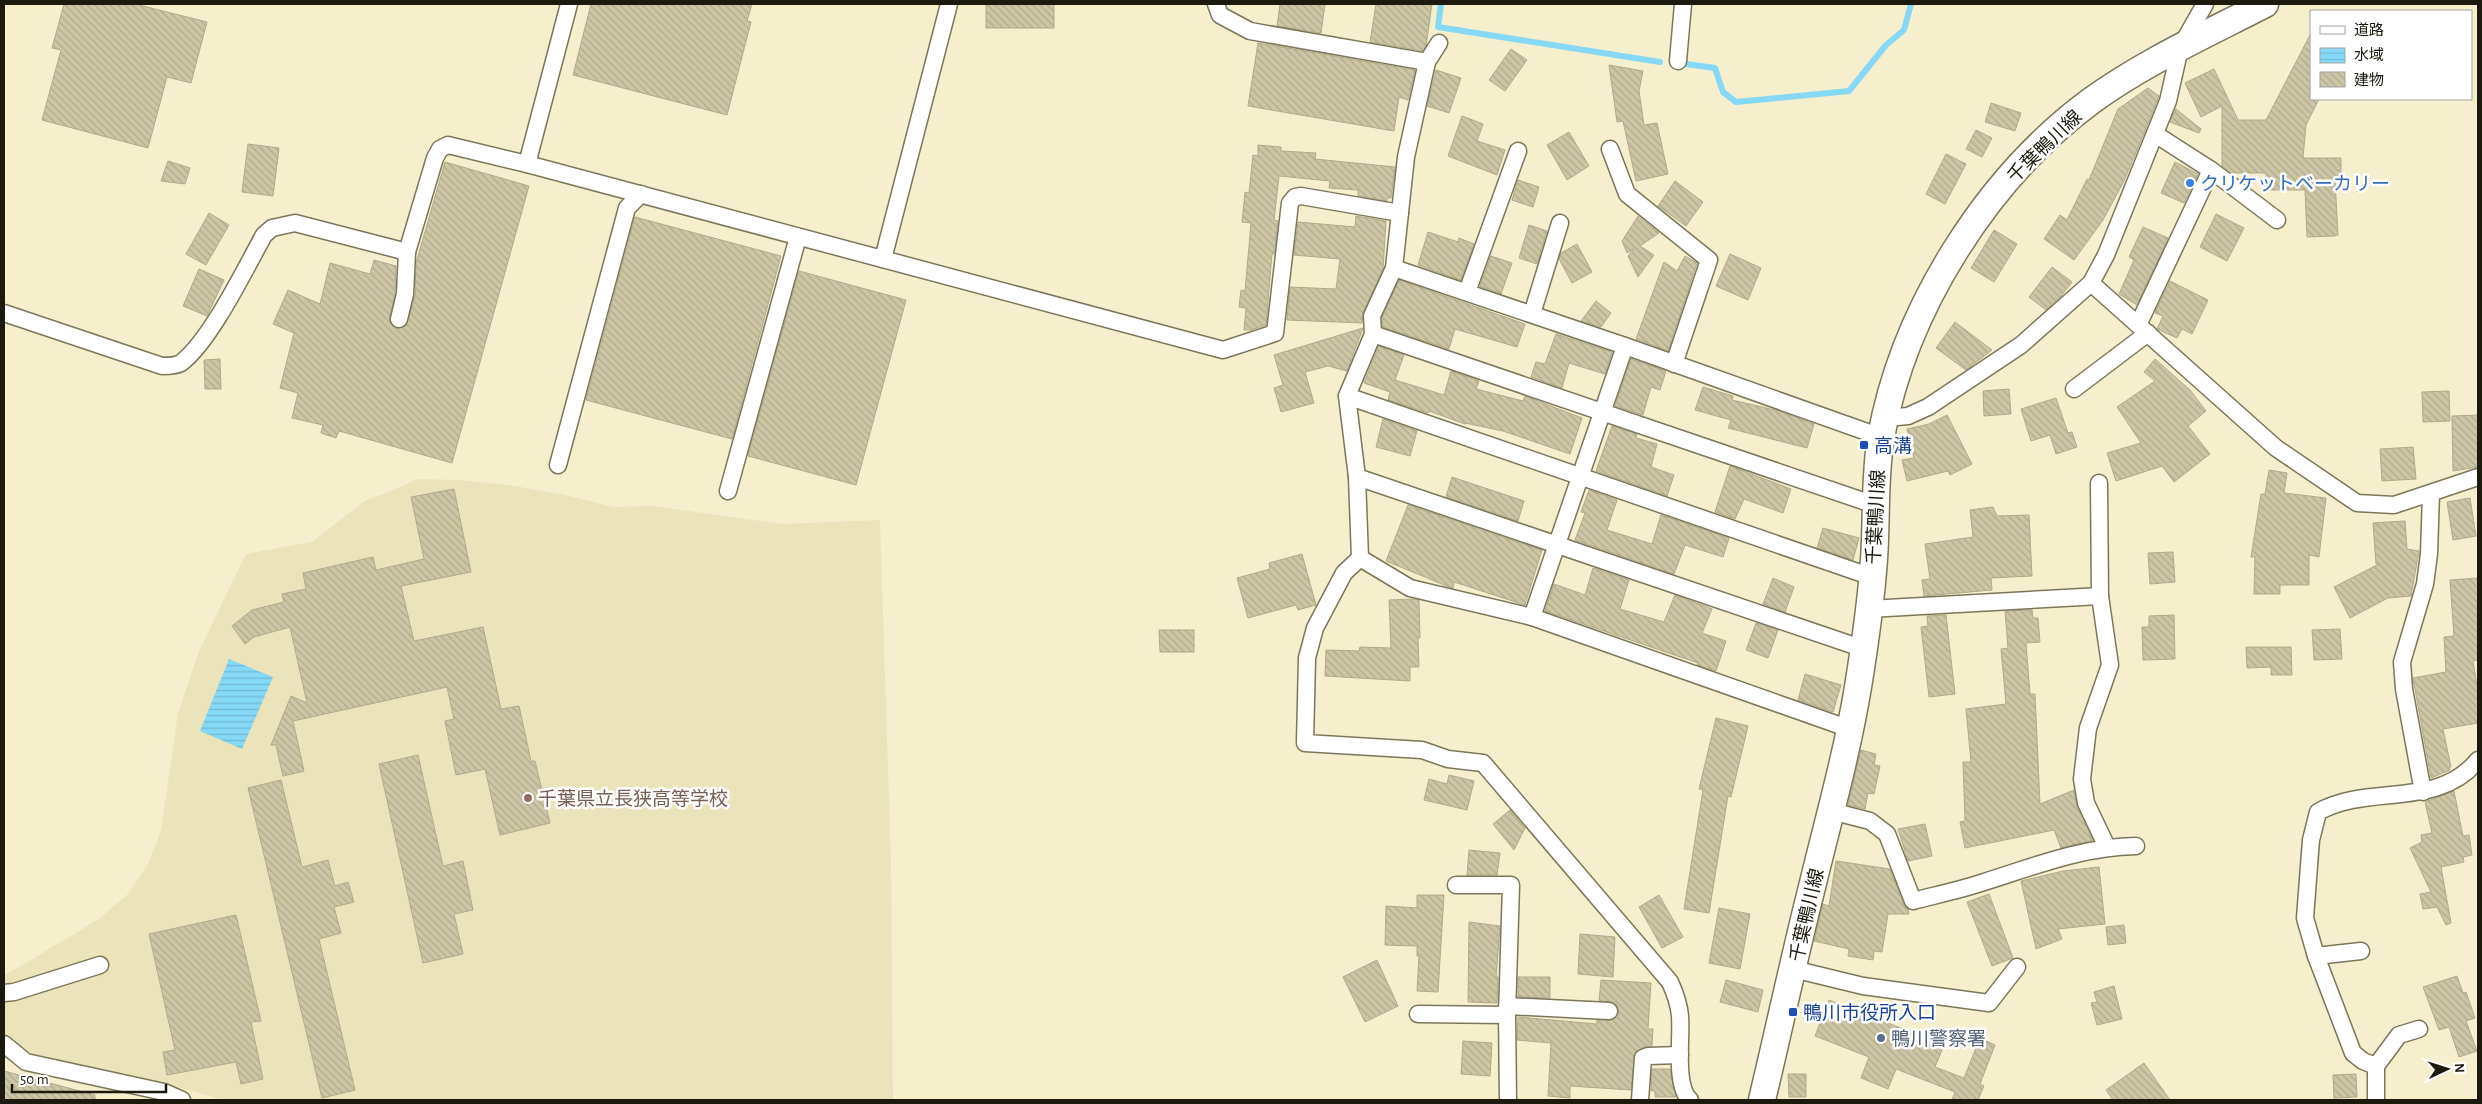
<svg xmlns="http://www.w3.org/2000/svg" width="2482" height="1104" viewBox="0 0 2482 1104" font-family="'Alegreya Sans','Noto Sans JP',sans-serif">
<style>
.built{fill:#ebe3ba}
.water{fill:url(#water-rules)}
.lines{fill:none;stroke-linecap:round;stroke-linejoin:round}
.stream{stroke:#85d8f6;stroke-width:6}
.building{fill:url(#building-back-hatch);stroke:#b0aa8b}
.street-casing{stroke:#7c7759;stroke-width:19}
.primary-casing{stroke:#7c7759;stroke-width:29}
.street{stroke:#fff;stroke-width:16}
.primary{stroke:#fff;stroke-width:26}
.shop-dot{fill:#3f7fe0;stroke:#fff;stroke-width:2}
.transit-dot{fill:#1a4fb4;stroke:#fff;stroke-width:2}
.education-dot{fill:#8d6e63;stroke:#fff;stroke-width:2}
.service-dot{fill:#5c6f8a;stroke:#fff;stroke-width:2}
.labels{text-anchor:middle;stroke-width:5;stroke-linejoin:round;paint-order:stroke}
.street-label{font-size:19px;fill:#1c1a0e;stroke:#fff}
.shop-label{font-size:19px;fill:#366cbe;stroke:#fff;text-anchor:start}
.transit-label{font-size:19px;fill:#164399;stroke:#fff;text-anchor:start}
.education-label{font-size:19px;fill:#785e54;stroke:#fff;text-anchor:start}
.service-label{font-size:19px;fill:#4e5e75;stroke:#fff;text-anchor:start}
</style>
<defs>
<pattern id="water-rules" width="6" height="5" patternUnits="userSpaceOnUse" patternTransform="scale(1.25)"><rect width="6" height="5" fill="#85d8f6"/><path d="M0 2.5h6" fill="none" stroke="#72b9d2"/></pattern>
<pattern id="building-back-hatch" width="6" height="6" patternUnits="userSpaceOnUse" patternTransform="scale(1.25)"><rect width="6" height="6" fill="#ccc6a5"/><path d="M-1 5l2 2M0 0l6 6M5-1l2 2" fill="none" stroke="#afaa8d"/></pattern>
</defs>
<rect width="100%" height="100%" fill="#f6efce"/>
<polygon class="built" points="417,479 457,480 509,485 565,495 614,507 652,506 783,524 880,520 891,862 893,1100 224,1100 137,1076 95,1072 45,1059 21,1049 4,1035 4,976 99,919 128,894 148,864 161,830 178,713 199,651 246,554 312,542 366,500 387,493"/>
<polygon class="water" points="229,659 273,677 242,749 200,731"/>
<g class="lines">
<g class="stream">
<polyline points="1441,4 1438,27 1660,62"/>
<polyline points="1686,64 1715,68 1723,92 1736,102 1849,91 1886,45 1904,30 1911,4"/>
</g>
</g>
<g class="building">
<polygon points="64,4 135,4 207,22 191,83 167,77 148,148 42,120 61,50 52,48"/>
<polygon points="591,4 752,4 747,21 751,22 727,115 573,75"/>
<rect x="986" y="4" width="68" height="24"/>
<polygon points="1280,4 1325,4 1321,33 1277,26"/>
<polygon points="1376,4 1432,4 1426,46 1422,51 1370,42"/>
<polygon points="2311,33 2311,99 2319,99 2306,125 2303,158 2341,158 2341,180 2335,180 2338,235 2334,236 2307,237 2305,190 2266,190 2266,173 2231,173 2222,166 2222,106 2201,117 2185,83 2214,69 2238,120 2266,120"/>
<polygon points="1258,43 1415,70 1408,100 1399,97 1394,131 1248,106"/>
<polygon points="1511,49 1527,60 1505,91 1489,80"/>
<polygon points="1609,65 1643,71 1639,91 1644,125 1657,123 1668,174 1636,181 1623,121 1617,122"/>
<polygon points="1436,70 1461,78 1449,113 1427,106"/>
<polygon points="2148,88 2159,96 2142,138 2124,181 2103,220 2074,260 2044,239 2060,215 2067,220 2087,179 2089,180 2118,109"/>
<polygon points="1991,103 2021,113 2015,131 1985,122"/>
<polygon points="2176,109 2201,129 2199,133 2170,122"/>
<polygon points="1462,116 1483,124 1477,141 1505,150 1497,175 1448,156"/>
<polygon points="1976,130 1992,138 1982,157 1966,149"/>
<polygon points="1569,132 1589,166 1567,180 1547,145"/>
<polygon points="248,144 279,148 273,196 242,192"/>
<polygon points="1258,145 1281,147 1281,151 1316,153 1315,159 1395,167 1391,198 1387,198 1387,201 1358,196 1358,190 1329,188 1330,181 1279,176 1274,220 1278,221 1274,254 1272,254 1266,325 1251,330 1244,330 1246,308 1239,307 1241,290 1245,291 1251,223 1242,222 1245,192 1249,193 1253,155 1258,156"/>
<polygon points="1946,154 1966,164 1945,204 1926,194"/>
<polygon points="168,161 190,168 185,184 161,181"/>
<polygon points="445,162 529,186 452,463 339,431 336,438 321,433 323,425 292,418 298,393 280,388 294,333 273,324 288,290 320,304 330,263 370,274 374,260 396,266 395,293 389,321 396,329 406,326 415,296 416,263"/>
<polygon points="2175,162 2198,174 2184,203 2161,193"/>
<polygon points="1518,180 1539,187 1533,207 1512,200"/>
<polygon points="1675,181 1703,202 1686,226 1658,206"/>
<polygon points="209,213 229,225 206,265 186,254"/>
<polygon points="2216,214 2244,228 2227,261 2200,247"/>
<polygon points="1356,216 1386,221 1383,269 1363,312 1362,323 1287,320 1290,287 1336,289 1340,259 1294,255 1298,222 1355,227"/>
<polygon points="1638,216 1659,233 1640,246 1654,255 1638,277 1628,256 1634,249 1627,253 1622,241"/>
<polygon points="635,217 781,256 732,439 586,400"/>
<polygon points="1529,225 1547,231 1537,264 1519,258"/>
<polygon points="2143,227 2168,238 2137,305 2119,294 2134,260 2129,257"/>
<polygon points="1994,230 2017,244 1994,282 1971,268"/>
<polygon points="1428,232 1458,242 1459,238 1474,244 1461,280 1418,265"/>
<polygon points="1577,244 1592,272 1572,283 1559,259 1561,253"/>
<polygon points="1730,254 1761,268 1748,300 1716,286"/>
<polygon points="1491,256 1512,263 1501,294 1480,286"/>
<polygon points="1685,256 1697,263 1668,351 1636,339 1664,262 1677,271"/>
<polygon points="2052,267 2072,282 2061,296 2046,310 2029,297"/>
<polygon points="199,269 224,280 207,316 183,306"/>
<polygon points="799,271 906,300 856,485 748,456"/>
<polygon points="1399,280 1525,324 1517,347 1455,329 1449,349 1383,327 1382,318"/>
<polygon points="2170,281 2208,300 2192,334 2182,329 2177,338 2157,329 2163,316 2155,313"/>
<polygon points="1596,301 1611,313 1601,327 1581,321"/>
<polygon points="1955,322 1992,350 1966,370 1936,348"/>
<polygon points="1363,328 1347,371 1328,366 1305,372 1314,403 1281,412 1274,388 1283,385 1274,355"/>
<polygon points="1556,334 1612,352 1605,374 1569,363 1562,388 1531,377 1536,362 1545,364"/>
<polygon points="1379,346 1404,355 1395,380 1444,395 1451,371 1479,381 1476,389 1523,401 1525,396 1582,418 1570,454 1503,431 1465,423 1465,424 1429,411 1428,413 1388,400 1390,392 1364,383"/>
<polygon points="220,359 221,389 205,389 204,360"/>
<polygon points="1631,359 1666,371 1660,390 1651,387 1643,415 1615,406"/>
<polygon points="2155,359 2190,390 2206,411 2188,426 2210,454 2174,482 2162,466 2116,481 2107,453 2141,443 2117,407 2155,381 2144,372"/>
<polygon points="1703,387 1733,396 1732,400 1779,411 1814,424 1807,448 1728,428 1731,420 1695,410"/>
<polygon points="2009,389 2011,414 1984,416 1983,391"/>
<polygon points="2449,391 2450,421 2423,422 2422,392"/>
<polygon points="2056,398 2068,433 2072,432 2077,447 2056,454 2050,435 2031,441 2021,409"/>
<polygon points="1947,415 1972,464 1950,475 1948,471 1907,481 1902,460 1914,458 1907,429 1929,424"/>
<polygon points="2478,415 2478,467 2453,471 2452,416"/>
<polygon points="1383,419 1417,431 1410,456 1376,447"/>
<polygon points="1612,426 1637,434 1636,438 1657,444 1651,467 1674,475 1667,496 1596,471"/>
<polygon points="2413,447 2416,479 2382,481 2380,449"/>
<polygon points="1730,466 1791,489 1783,513 1744,499 1735,519 1715,512"/>
<polygon points="2269,470 2287,473 2284,493 2326,498 2319,557 2309,555 2309,585 2280,585 2280,594 2254,594 2255,557 2251,557 2261,494 2265,494"/>
<polygon points="1452,477 1524,501 1518,521 1446,497"/>
<polygon points="454,489 471,572 401,586 414,641 483,627 501,709 519,706 531,761 535,761 550,823 500,835 485,769 456,775 445,721 454,719 447,687 293,721 304,771 283,776 276,745 271,745 291,696 307,703 290,627 254,637 245,644 232,626 252,610 284,602 282,594 306,589 303,573 373,557 376,570 424,559 411,497"/>
<polygon points="1589,490 1617,500 1607,530 1652,544 1661,515 1729,538 1723,557 1685,545 1674,574 1575,540 1585,513 1581,512"/>
<polygon points="2470,498 2476,536 2453,540 2447,502"/>
<polygon points="1408,505 1542,550 1525,605 1454,582 1453,588 1449,587 1386,561"/>
<polygon points="1993,507 1997,516 2029,515 2032,576 1991,578 1992,590 1924,596 1922,580 1930,579 1925,544 1973,537 1970,510"/>
<polygon points="2405,521 2407,549 2419,551 2411,596 2388,598 2350,618 2334,587 2379,564 2376,564 2373,523"/>
<polygon points="1823,528 1859,538 1853,560 1817,548"/>
<polygon points="2173,552 2175,582 2150,584 2148,553"/>
<polygon points="1302,554 1316,605 1298,610 1296,605 1248,618 1237,578 1270,569 1269,563"/>
<polygon points="1593,568 1629,580 1620,609 1664,622 1675,595 1712,609 1702,633 1726,641 1716,671 1697,665 1698,663 1545,611 1554,584 1585,595"/>
<polygon points="1773,578 1794,587 1785,612 1763,604"/>
<polygon points="2478,578 2478,660 2473,661 2478,691 2478,723 2443,729 2451,767 2449,767 2450,770 2431,778 2413,678 2446,672 2444,637 2454,636 2450,580"/>
<polygon points="1414,599 1419,600 1420,638 1418,638 1419,667 1410,667 1410,681 1325,676 1326,650 1359,651 1360,647 1391,648 1389,600"/>
<polygon points="2032,610 2033,618 2038,618 2040,642 2026,643 2030,694 2035,694 2040,804 2074,790 2077,807 2093,840 2061,848 2054,830 1965,848 1960,822 1965,821 1963,762 1971,762 1966,709 2006,704 2001,649 2008,648 2005,611"/>
<polygon points="1946,615 1955,694 1929,697 1921,627 1928,626 1927,616"/>
<polygon points="2174,615 2175,659 2143,660 2142,627 2149,627 2149,616"/>
<polygon points="1756,623 1778,630 1768,658 1746,650"/>
<polygon points="2340,629 2342,659 2314,660 2312,630"/>
<polygon points="1159,630 1194,630 1194,652 1160,652"/>
<polygon points="2246,647 2291,647 2292,675 2271,675 2271,667 2247,668"/>
<polygon points="1805,674 1841,685 1833,712 1798,700"/>
<polygon points="1716,718 1748,726 1731,797 1728,796 1709,913 1684,909 1703,790 1699,789"/>
<polygon points="1861,750 1876,754 1874,765 1880,766 1874,794 1868,793 1865,809 1848,805"/>
<polygon points="418,755 443,866 463,861 473,910 454,914 463,954 423,963 379,764"/>
<polygon points="1449,775 1474,781 1467,810 1424,800 1429,779 1447,784"/>
<polygon points="281,780 302,867 328,860 335,886 348,882 354,902 334,907 341,933 319,939 355,1090 322,1098 248,788"/>
<polygon points="2454,791 2463,836 2469,835 2472,855 2463,857 2464,862 2441,867 2451,923 2446,925 2437,907 2423,909 2420,894 2431,892 2410,848 2422,842 2421,835 2432,833 2425,802"/>
<polygon points="1510,810 1525,828 1514,850 1493,824"/>
<polygon points="1925,824 1932,856 1908,861 1898,829"/>
<polygon points="1469,850 1500,853 1497,875 1467,875"/>
<polygon points="1836,861 1890,869 1904,905 1908,909 1909,914 1888,914 1882,952 1874,951 1873,960 1848,956 1849,949 1814,941 1823,904 1829,906"/>
<polygon points="2099,867 2105,924 2058,929 2062,939 2036,949 2021,881 2063,871"/>
<polygon points="1989,894 2013,958 1992,966 1967,902"/>
<polygon points="1417,895 1444,895 1438,992 1417,991 1419,956 1417,956 1417,946 1385,945 1386,906 1417,908"/>
<polygon points="1659,895 1683,937 1662,948 1639,907"/>
<polygon points="1719,908 1750,914 1740,969 1709,963"/>
<polygon points="236,915 261,1021 251,1022 263,1079 241,1084 236,1062 167,1075 163,1052 175,1050 149,934"/>
<polygon points="1469,922 1500,926 1496,977 1498,977 1497,1003 1468,1002"/>
<polygon points="2124,925 2126,943 2108,945 2106,927"/>
<polygon points="1580,934 1615,937 1613,977 1578,974"/>
<polygon points="1377,960 1398,1006 1365,1022 1343,977"/>
<polygon points="2457,976 2463,993 2466,992 2475,1018 2466,1021 2477,1051 2459,1057 2449,1027 2439,1030 2423,987"/>
<polygon points="1518,977 1550,977 1550,998 1518,997"/>
<polygon points="1601,980 1651,983 1648,1029 1653,1029 1652,1046 1644,1047 1635,1053 1631,1090 1570,1086 1570,1098 1548,1096 1551,1043 1517,1040 1518,1017 1597,1024 1597,1020 1613,1020 1618,1016 1618,1007 1614,1002 1599,1001"/>
<polygon points="1726,980 1763,990 1758,1012 1720,1002"/>
<polygon points="2114,986 2122,1019 2097,1025 2091,1003 2097,1002 2094,992"/>
<polygon points="1829,1000 1944,1045 1935,1067 1964,1078 1980,1038 1995,1045 1980,1084 1984,1086 1978,1100 1952,1100 1955,1092 1896,1069 1888,1089 1861,1078 1869,1057 1815,1036"/>
<polygon points="1463,1041 1492,1043 1490,1076 1461,1074"/>
<polygon points="2144,1063 2170,1100 2113,1100 2106,1090"/>
<polygon points="1652,1069 1670,1069 1676,1097 1655,1097 1655,1091 1651,1091"/>
<polygon points="4,1071 95,1095 95,1100 4,1100"/>
<polygon points="1788,1074 1806,1074 1806,1097 1789,1097"/>
<polygon points="2356,1074 2357,1097 2334,1098 2333,1075"/>
</g>
<g class="lines">
<defs>
<g id="street">
<polyline points="1216,4 1220,15 1250,31 1427,62"/>
<polyline points="1678,61 1683,4"/>
<polyline points="2155,134 2211,170 2277,220"/>
<polyline points="1610,149 1627,194 1709,260 1674,364"/>
<polyline points="527,164 569,4"/>
<polyline points="883,259 949,4"/>
<polyline points="1394,268 1625,346 1881,437"/>
<polyline points="2091,283 2276,448 2357,503 2394,505 2478,477"/>
<polyline points="1467,292 1518,151"/>
<path d="M4,313L162,366C168,366 176,366 181,363C211,340 245,269 264,235L272,228L295,223L407,252"/>
<polyline points="1532,314 1560,223"/>
<polyline points="399,319 405,294 407,252 435,158 440,149 448,145 527,164 1223,350 1275,333 1290,203 1295,197 1301,196 1400,213"/>
<polyline points="2139,323 2211,170"/>
<polyline points="1373,334 1875,505"/>
<polyline points="2074,389 2148,333"/>
<polyline points="1347,396 1872,577"/>
<polyline points="1886,415 1897,417 1908,416 1928,407 2021,345 2091,283 2106,255 2168,101 2180,48 2205,4"/>
<polyline points="558,465 627,208 641,194"/>
<polyline points="1357,477 1864,649"/>
<polyline points="2099,483 2100,596 2110,665 2088,728 2082,779 2086,803 2107,847"/>
<polyline points="728,491 798,237"/>
<path d="M1360,558L1344,573L1315,628L1307,658L1305,743L1422,750L1448,759L1483,763L1670,982C1675,993 1679,1004 1680,1016C1682,1037 1674,1086 1690,1100"/>
<polyline points="1360,558 1357,477 1347,396 1373,334 1372,316 1394,268 1406,157 1427,62 1439,43"/>
<polyline points="1360,558 1410,588 1532,617 1850,729"/>
<polyline points="1869,609 2100,596"/>
<polyline points="1532,617 1625,346"/>
<polyline points="2423,792 2404,689 2402,662 2425,584 2429,554 2431,494"/>
<path d="M1831,811L1870,821L1887,834L1913,901C1936,895 1960,890 1984,882C2035,866 2082,847 2136,846"/>
<polyline points="1456,885 1511,885 1507,1015 1508,1100"/>
<polyline points="2316,956 2361,951"/>
<polyline points="1793,969 1863,986 1989,1003 2017,967"/>
<polyline points="4,993 14,992 100,965"/>
<polyline points="1507,1006 1609,1011"/>
<polyline points="1418,1014 1507,1015"/>
<polyline points="4,1044 26,1062 164,1092 182,1100"/>
<path d="M2376,1066L2363,1061L2353,1053L2316,956L2305,918L2311,840L2318,812C2370,783 2437,810 2478,760"/>
<polyline points="1640,1100 1643,1058 1648,1056 1680,1055"/>
<polyline points="2376,1100 2376,1066 2399,1035 2419,1029"/>
</g>
<path id="primary" d="M1762,1100C1779,1029 1794,958 1812,887C1828,821 1847,754 1858,687C1865,644 1871,602 1874,559C1877,518 1874,478 1881,437C1904,309 1987,178 2091,101C2145,62 2207,34 2265,4"/>
</defs>
<use href="#street" class="street-casing"/>
<use href="#primary" class="primary-casing"/>
<use href="#street" class="street"/>
<use href="#primary" class="primary"/>
</g>
<circle class="shop-dot" cx="2190" cy="183" r="5"/>
<g class="transit-dot">
<rect x="1859" y="440" width="10" height="10" rx="2.5"/>
<rect x="1788" y="1007" width="10" height="10" rx="2.5"/>
</g>
<circle class="education-dot" cx="528" cy="798" r="5"/>
<circle class="service-dot" cx="1881" cy="1038" r="5"/>
<g class="labels">
<g class="street-label">
<text transform="translate(2044 146) rotate(-44)" y="7">千葉鴨川線</text>
<text transform="translate(1875 517) rotate(-87)" y="7">千葉鴨川線</text>
<text transform="translate(1806 915) rotate(-77)" y="7">千葉鴨川線</text>
</g>
<g class="shop-label">
<text x="2200" y="190">クリケットベーカリー</text>
</g>
<g class="transit-label">
<text x="1874" y="452">高溝</text>
<text x="1803" y="1019">鴨川市役所入口</text>
</g>
<g class="education-label">
<text x="538" y="805">千葉県立長狭高等学校</text>
</g>
<g class="service-label">
<text x="1891" y="1045">鴨川警察署</text>
</g>
</g>
<rect width="2482" height="1104" fill="none" stroke="#1c1a0e" stroke-width="10"/>
<rect x="2310" y="10" width="162" height="90" fill="#ffffff" stroke="#a4a39f"/>
<rect x="2320" y="26" width="25" height="8" fill="#ffffff" stroke="#a4a39f"/>
<text x="2354" y="35" font-size="15" fill="#1c1a0e">道路</text>
<rect x="2320" y="48" width="25" height="15" fill="url(#water-rules)" stroke="#a4a39f"/>
<text x="2354" y="60" font-size="15" fill="#1c1a0e">水域</text>
<rect x="2320" y="72" width="25" height="15" fill="url(#building-back-hatch)" stroke="#a4a39f"/>
<text x="2354" y="85" font-size="15" fill="#1c1a0e">建物</text>
<g transform="translate(2447 1069) rotate(86)" stroke="#ffffff" stroke-width="4" paint-order="stroke">
<path d="M0-4L9 19L0 12L-9 19Z" fill="#1c1a0e"/>
<text y="-8" font-size="14" font-weight="bold" text-anchor="middle" fill="#1c1a0e">N</text>
</g>
<path d="M12 1084v8h154v-8" fill="none" stroke="#1c1a0e" stroke-width="2.5"/>
<text x="20" y="1084" font-size="15" fill="#1c1a0e" stroke="#ffffff" stroke-width="4" paint-order="stroke">50 m</text>
</svg>
